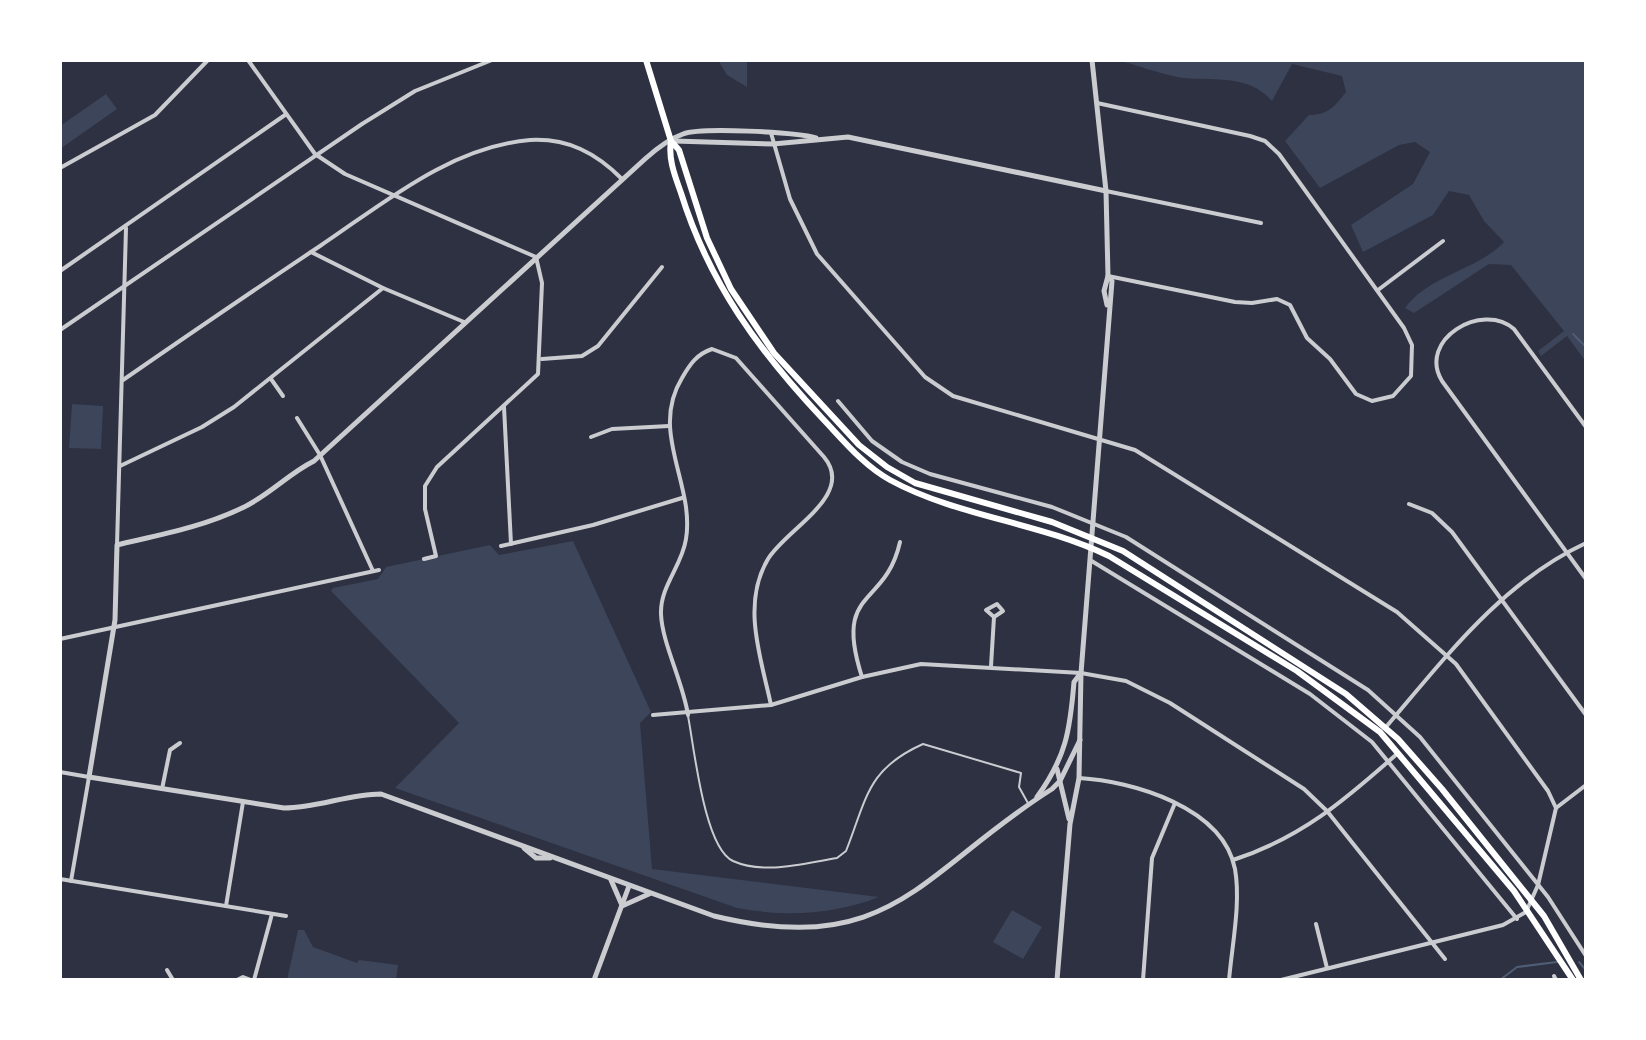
<svg xmlns="http://www.w3.org/2000/svg" width="1646" height="1040" viewBox="0 0 1646 1040" font-family="Roboto,sans-serif">
<style>
.green{fill:#3c4559}
.lines{fill:none;stroke-linecap:round;stroke-linejoin:round}
.stream{stroke:#4f5d75;stroke-width:2}
.service{stroke:#caccd0;stroke-width:2}
.minor{stroke:#caccd0;stroke-width:4}
.tertiary{stroke:#caccd0;stroke-width:5}
.primary{stroke:#fff;stroke-width:6}
</style>
<rect width="100%" height="100%" fill="#2d3142"/>
<g class="green">
<polygon points="718,60 747,60 747,87 727,75"/>
<path d="M1117,60H1586V362L1567,336L1541,356L1538,351L1564,331L1511,265L1489,264L1414,313L1405,308C1429,275 1478,270 1504,242L1484,221L1469,195L1449,191L1433,215L1363,252L1351,225L1413,184L1430,152L1415,142L1399,145L1320,188L1285,141L1309,115C1328,115 1335,106 1346,92L1342,76L1292,64L1272,101C1248,74 1216,81 1184,78C1170,77 1133,64 1117,60Z"/>
<polygon points="106,94 117,109 60,149 60,126"/>
<polygon points="72,404 103,406 101,449 69,448"/>
<path d="M573,541L651,712L640,723L652,869L879,897C832,915 786,917 737,908L395,788L459,723L331,591L333,588L378,579L386,567L490,545L499,555Z"/>
<polygon points="1012,910 1042,927 1023,959 993,942"/>
<polygon points="298,930 304,930 313,947 357,963 359,960 398,965 396,980 287,980"/>
</g>
<g class="lines">
<g class="stream">
<polyline points="1573,334 1586,347"/>
<polyline points="1579,962 1586,970"/>
<polyline points="1500,980 1517,967 1557,962"/>
</g>
<path class="service" d="M688,716C694,746 704,848 733,861C764,875 805,863 837,858L846,851C867,798 867,769 923,744L1021,773L1019,787L1029,805"/>
<g class="minor">
<polyline points="248,60 315,154 345,174 536,257 542,283 538,374 437,467 425,486 425,509 436,556 424,559"/>
<polyline points="310,60 311,60"/>
<polyline points="1097,103 1250,136 1265,141 1279,154 1404,328 1412,345 1411,376 1393,396 1372,401 1356,394 1330,359 1307,338 1290,305 1277,299 1252,303 1235,302 1108,276"/>
<polyline points="771,133 790,199 817,254 925,377 953,396 1135,450 1397,612 1456,664 1548,791 1556,808 1538,885 1526,912 1503,925 1281,980"/>
<polyline points="60,168 155,115 208,60"/>
<polyline points="1106,191 1261,223"/>
<polyline points="311,252 383,288 464,322"/>
<polyline points="60,271 285,115"/>
<polyline points="1378,290 1443,241"/>
<polyline points="60,330 362,124 415,91 492,60"/>
<polyline points="542,359 582,356 598,346 662,267"/>
<polyline points="271,379 283,396"/>
<path d="M123,380C188,335 254,290 320,246C384,203 450,147 530,140C568,138 596,153 622,179"/>
<polyline points="838,401 872,441 902,462 930,474 1052,507 1126,537 1368,690 1420,737 1548,897 1586,956"/>
<polyline points="504,407 511,544"/>
<polyline points="297,418 320,455 373,571"/>
<path d="M1586,427L1514,329C1482,301 1417,340 1442,381L1586,579"/>
<polyline points="591,437 612,429 669,426"/>
<polyline points="120,466 202,427 234,407 383,288"/>
<polyline points="1409,504 1432,513 1452,532 1586,715"/>
<polyline points="117,545 126,228"/>
<polyline points="501,546 593,525 682,498"/>
<polyline points="1090,560 1310,694 1372,742 1517,919"/>
<polyline points="60,639 379,570"/>
<polyline points="991,666 994,617 1003,611 997,604 986,610 994,617"/>
<path d="M862,677C833,587 885,609 900,542"/>
<polyline points="653,715 771,705 862,677 921,664 1081,673 1126,681 1170,703 1304,789 1327,811 1445,959"/>
<path d="M688,715C683,682 662,643 661,614C660,586 682,566 686,539C695,484 649,432 682,378C690,364 697,354 712,349L736,358L824,457C856,495 786,529 768,559C741,604 761,658 771,705"/>
<path d="M1386,727C1445,658 1502,582 1586,543"/>
<polyline points="60,772 89,777 71,881"/>
<path d="M1079,778C1132,781 1223,807 1235,869C1241,903 1232,945 1229,980"/>
<polyline points="162,789 170,750 180,743"/>
<polyline points="1556,808 1586,785"/>
<path d="M1233,860C1301,838 1345,800 1398,753"/>
<polyline points="60,879 286,916"/>
<polyline points="226,906 243,802"/>
<polyline points="1316,924 1327,968"/>
<polyline points="167,970 173,980"/>
<polyline points="1554,976 1556,980"/>
<polyline points="237,980 243,977 251,980"/>
<polyline points="254,980 272,914"/>
<polyline points="1143,980 1152,858 1175,803"/>
</g>
<g class="tertiary">
<path d="M816,138C796,132 701,127 683,134C669,139 656,149 645,159L314,461C288,474 268,496 242,508C203,527 159,535 117,545L115,620L89,777L284,808C317,808 348,794 381,794L714,916C893,959 920,872 1052,789L1060,781L1080,740"/>
<polyline points="674,141 773,144 848,137 1106,191"/>
<polyline points="1107,305 1104,291 1108,276"/>
<polyline points="1057,769 1069,819"/>
<path d="M1037,797C1066,757 1070,731 1074,682L1080,674"/>
<polyline points="524,848 536,858 550,858"/>
<polyline points="611,880 621,903"/>
<polyline points="622,906 649,894"/>
<polyline points="594,980 629,886"/>
<polyline points="1057,980 1070,824 1079,778 1081,673 1112,281 1108,276 1106,191 1092,60"/>
</g>
<g class="primary">
<polyline points="646,60 671,141 679,150 707,238 731,289 774,353 859,445 887,467 915,483 1052,522 1123,551 1346,694 1398,739 1442,789 1544,916 1581,980"/>
<path d="M671,141C668,159 675,176 681,193C709,283 759,351 822,418C843,440 863,465 890,480C958,517 1039,522 1109,556L1297,671L1380,732L1514,891L1573,980"/>
</g>
</g>
<rect width="1646" height="1040" fill="none" stroke="#ffffff" stroke-width="124"/>
</svg>
